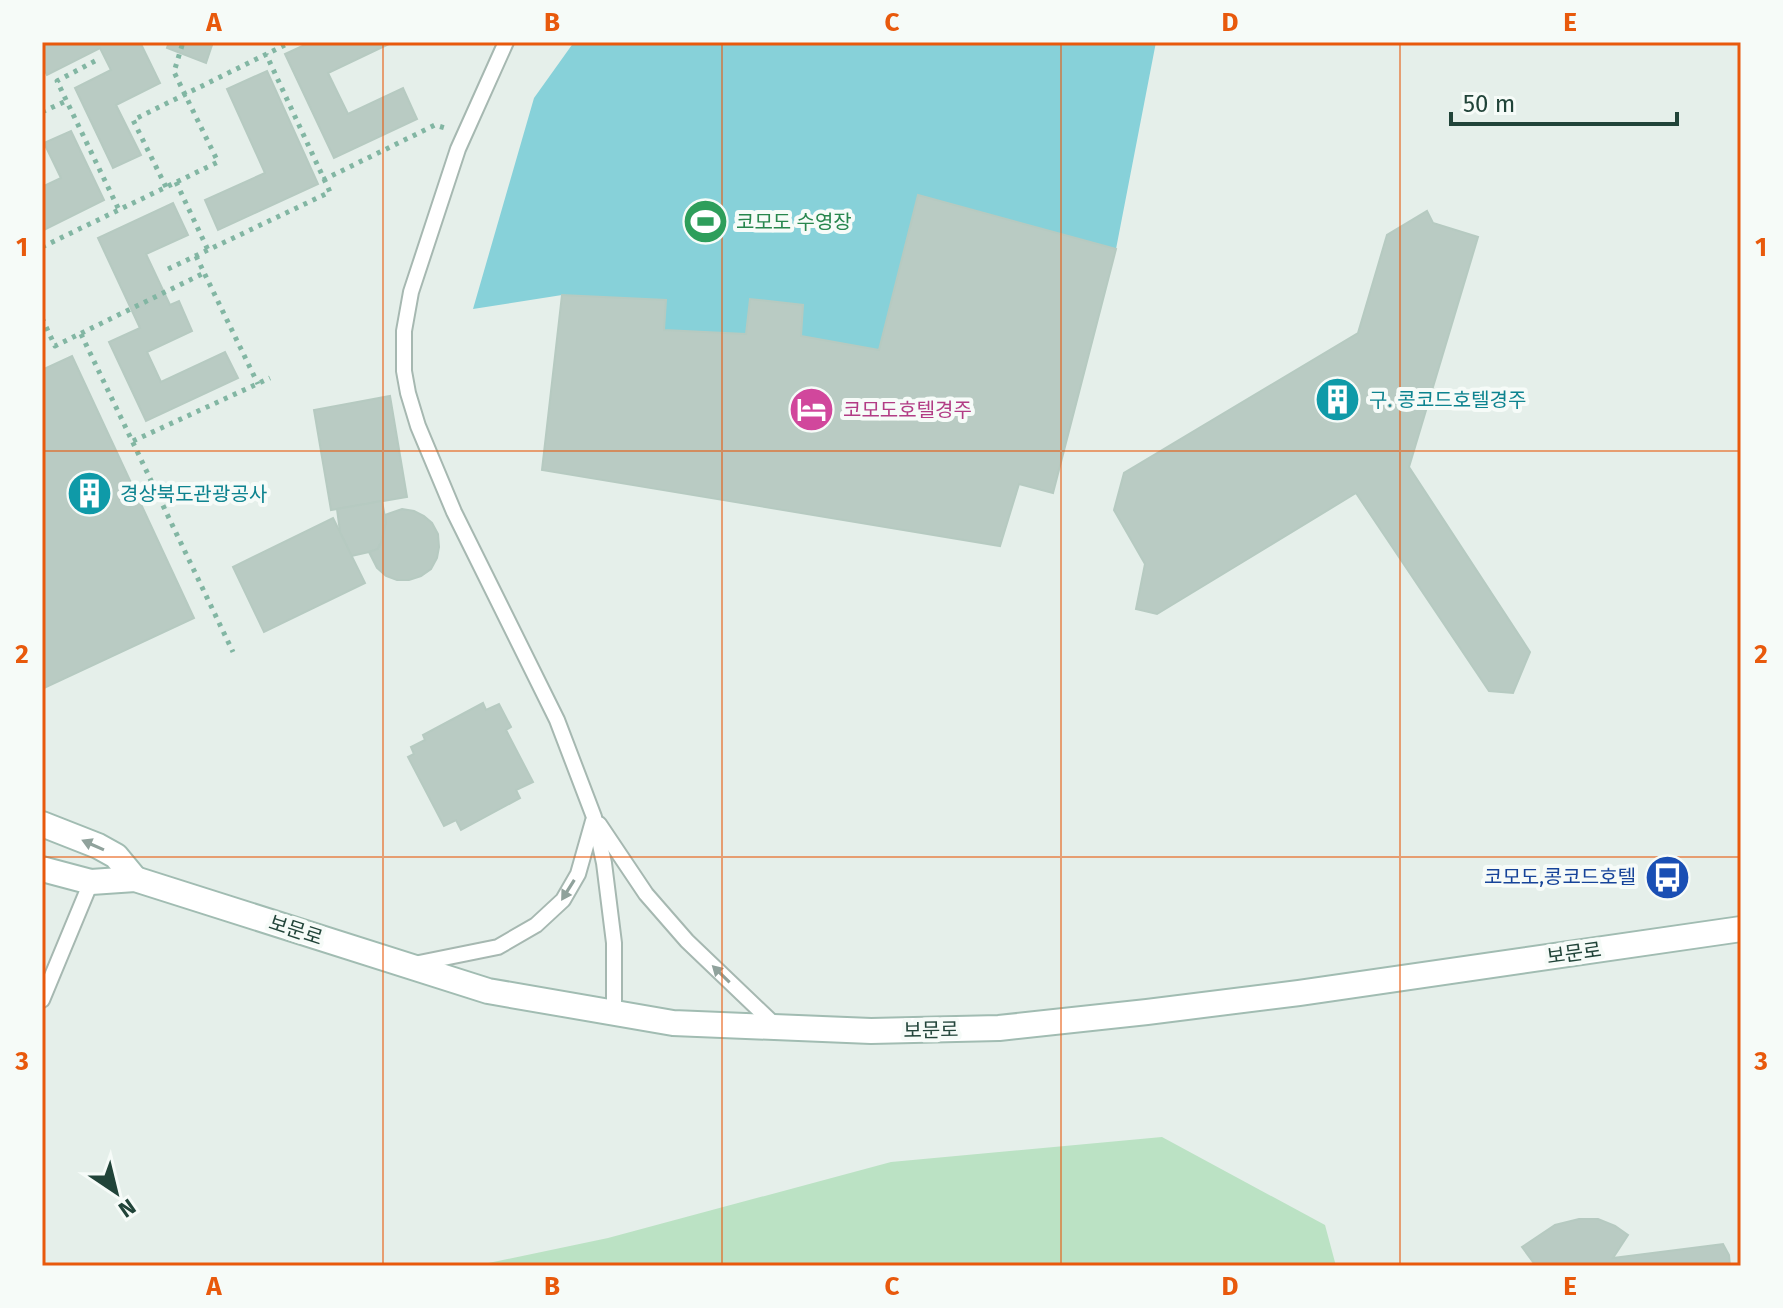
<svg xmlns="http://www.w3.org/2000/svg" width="1783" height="1308" viewBox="0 0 1783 1308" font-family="'Fira Sans','Noto Sans KR',sans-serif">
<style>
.green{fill:#bbe2c4}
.water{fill:#87d1d9}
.building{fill:#b9cbc3;stroke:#b6cac1;stroke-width:2}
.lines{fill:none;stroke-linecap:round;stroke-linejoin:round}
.lane-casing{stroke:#a6b8b1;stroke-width:18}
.secondary-casing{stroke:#a1bcb2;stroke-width:28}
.path{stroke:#82b6a3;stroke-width:5;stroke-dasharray:4 6;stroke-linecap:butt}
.lane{stroke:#fff;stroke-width:14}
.secondary{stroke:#fff;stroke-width:24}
.oneway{fill:#90a29c}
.grid{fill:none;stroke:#e8590c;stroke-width:2;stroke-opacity:0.55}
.labels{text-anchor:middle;stroke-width:8;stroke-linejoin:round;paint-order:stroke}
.leisure-label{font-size:20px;fill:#27864d;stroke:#f6fbf8;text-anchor:start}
.culture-label{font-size:20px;fill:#0d838f;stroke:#f6fbf8;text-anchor:start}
.hotel-label{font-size:20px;fill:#b23c85;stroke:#f6fbf8;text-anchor:start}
.transit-label{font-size:20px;fill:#164399;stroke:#f6fbf8;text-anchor:end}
.street-label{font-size:20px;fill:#214439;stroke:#f6fbf8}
.neatline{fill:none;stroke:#e8590c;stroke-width:3}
.grid-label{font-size:26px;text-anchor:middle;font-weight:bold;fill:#e8590c}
</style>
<rect width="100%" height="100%" fill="#e5efea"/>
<polygon class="green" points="1162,1137 1325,1225 1336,1266 474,1266 608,1238 891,1162"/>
<polygon class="water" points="574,42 1156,42 1116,249 918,196 879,350 801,336 803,305 751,299 746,334 664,330 665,300 562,295 473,309 534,98"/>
<g class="building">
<polygon points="42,42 140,42 160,83 116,105 141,155 113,168 75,88 111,70 100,48 47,75 42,65"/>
<polygon points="169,42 213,42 206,63 167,48"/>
<polygon points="311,42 393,42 328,73 348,114 403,88 417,119 334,158 285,54"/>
<polygon points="267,71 318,184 218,230 205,200 265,173 227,89"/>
<polygon points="71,131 104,200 42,231 42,187 61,178 44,143"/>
<polygon points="918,195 1116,249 1053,493 1019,484 1000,546 542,470 562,295 666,300 664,330 746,334 750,299 803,305 801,336 879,350"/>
<polygon points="173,203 188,235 146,254 170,305 179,301 192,331 147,352 161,382 225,352 238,378 146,421 109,342 140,328 98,238"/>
<polygon points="1427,211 1433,223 1478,237 1409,467 1530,652 1513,693 1489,691 1356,493 1157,614 1136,609 1145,564 1114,510 1124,473 1358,333 1387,235"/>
<polygon points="72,356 194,618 42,689 42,370"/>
<polygon points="390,396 407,497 331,510 314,410"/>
<polygon points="382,501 386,523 381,543 378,549 369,552 351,556 340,532 337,509"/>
<polygon points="402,509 414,511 424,516 432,523 438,534 439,547 437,558 431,569 421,576 409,580 397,580 386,576 377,568 369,552 378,549 381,543 386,523 385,515"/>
<polygon points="333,518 365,583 264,632 233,567"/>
<polygon points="483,703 486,710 499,704 511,727 506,730 533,782 516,790 520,798 461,830 456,820 444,826 408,757 414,754 411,747 425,740 423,735"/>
<polygon points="1579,1219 1598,1219 1615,1226 1628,1235 1613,1258 1723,1244 1729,1255 1730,1266 1536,1266 1522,1247 1555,1225"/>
</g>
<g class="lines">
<defs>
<g id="lane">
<polyline points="506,42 458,149 411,292 404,331 404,371 408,393 418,426 454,512 557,720 594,817 604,863 614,943 614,1013"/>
<polyline points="599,824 646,894 687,941 777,1027"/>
<polyline points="414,964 498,947 536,925 563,900 578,874 593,821"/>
<polyline points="42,1000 91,882"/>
</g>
<g id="secondary">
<polyline points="42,824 98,846 116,856 135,879"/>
<polyline points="42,869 91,882 135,879 488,991 673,1023 871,1031 999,1028 1147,1012 1299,993 1741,929"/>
</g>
</defs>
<use href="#lane" class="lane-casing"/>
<use href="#secondary" class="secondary-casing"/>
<g class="path">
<polyline points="95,61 57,81 119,210"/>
<polyline points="42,112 66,101"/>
<polyline points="323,180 435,125 445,128"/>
<polyline points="176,182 208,250"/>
<polyline points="166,187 133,120 291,42"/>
<polyline points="42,247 218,162 174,72 183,42"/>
<polyline points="196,256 258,384"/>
<polyline points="168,269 330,192 266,54"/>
<polyline points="42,318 55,346 204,273"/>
<polyline points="81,334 233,652"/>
<polyline points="133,441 270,378"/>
</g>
<use href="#lane" class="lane"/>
<use href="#secondary" class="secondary"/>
</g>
<defs><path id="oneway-solid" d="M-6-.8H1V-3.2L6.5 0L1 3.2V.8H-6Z" transform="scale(2)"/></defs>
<g class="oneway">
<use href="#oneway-solid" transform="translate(93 845) rotate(-156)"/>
<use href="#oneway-solid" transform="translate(568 890) rotate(122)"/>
<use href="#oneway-solid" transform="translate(721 974) rotate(-136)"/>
</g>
<path class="grid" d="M383,42V1266M722,42V1266M1061,42V1266M1400,42V1266M42,451H1741M42,857H1741"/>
<defs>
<symbol id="stadium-disc" viewBox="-11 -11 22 22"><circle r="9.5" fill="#2e9e5b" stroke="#f6fbf8"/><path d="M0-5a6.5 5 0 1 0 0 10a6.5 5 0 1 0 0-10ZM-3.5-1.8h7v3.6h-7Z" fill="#fff"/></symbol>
<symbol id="building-disc" viewBox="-11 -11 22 22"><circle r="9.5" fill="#0f9aa8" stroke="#f6fbf8"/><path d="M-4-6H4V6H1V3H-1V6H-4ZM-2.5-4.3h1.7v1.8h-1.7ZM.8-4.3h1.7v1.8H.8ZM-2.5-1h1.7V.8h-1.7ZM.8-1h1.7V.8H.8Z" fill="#fff"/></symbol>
<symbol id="hotel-disc" viewBox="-11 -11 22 22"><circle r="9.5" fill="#d1479c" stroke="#f6fbf8"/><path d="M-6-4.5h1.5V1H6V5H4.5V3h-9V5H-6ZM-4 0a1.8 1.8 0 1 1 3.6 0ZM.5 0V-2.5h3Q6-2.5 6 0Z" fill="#fff"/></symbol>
<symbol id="bus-disc" viewBox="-11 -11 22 22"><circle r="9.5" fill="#1a4fb4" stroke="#f6fbf8"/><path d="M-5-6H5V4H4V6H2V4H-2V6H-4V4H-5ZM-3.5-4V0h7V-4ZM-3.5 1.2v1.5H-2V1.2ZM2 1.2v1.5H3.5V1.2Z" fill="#fff"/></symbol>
</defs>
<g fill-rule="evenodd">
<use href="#stadium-disc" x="680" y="196" width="51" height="51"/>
<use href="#building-disc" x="1312" y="374" width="51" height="51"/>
<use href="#hotel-disc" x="786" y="384" width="51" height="51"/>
<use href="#building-disc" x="64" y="468" width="51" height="51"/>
<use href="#bus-disc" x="1642" y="852" width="51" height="51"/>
</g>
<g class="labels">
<g class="leisure-label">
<text x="736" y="229">코모도 수영장</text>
</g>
<g class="culture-label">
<text x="1369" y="407">구. 콩코드호텔경주</text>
<text x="120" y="501">경상북도관광공사</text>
</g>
<g class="hotel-label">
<text x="843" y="417">코모도호텔경주</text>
</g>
<g class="transit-label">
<text x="1636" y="884">코모도,콩코드호텔</text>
</g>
<g class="street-label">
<text transform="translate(296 930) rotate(18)" y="7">보문로</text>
<text transform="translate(1574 953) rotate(-8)" y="7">보문로</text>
<text transform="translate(931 1030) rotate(-1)" y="7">보문로</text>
</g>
</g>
<rect width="1783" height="1308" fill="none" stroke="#f6fbf8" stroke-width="88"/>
<g transform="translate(116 1192) rotate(145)" stroke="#f6fbf8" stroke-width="6" paint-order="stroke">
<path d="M0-6L14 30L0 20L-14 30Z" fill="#214439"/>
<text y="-12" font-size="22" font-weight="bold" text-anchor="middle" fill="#214439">N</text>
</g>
<path d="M1451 112v12h226v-12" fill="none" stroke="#214439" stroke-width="4"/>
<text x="1463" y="112" font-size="24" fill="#214439" stroke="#f6fbf8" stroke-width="6" paint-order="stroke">50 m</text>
<rect x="44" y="44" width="1695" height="1220" class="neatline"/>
<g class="grid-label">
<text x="214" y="31">A</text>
<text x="552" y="31">B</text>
<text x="892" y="31">C</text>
<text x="1230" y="31">D</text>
<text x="1570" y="31">E</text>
<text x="22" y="256">1</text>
<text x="1761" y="256">1</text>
<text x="22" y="663">2</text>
<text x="1761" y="663">2</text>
<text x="22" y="1070">3</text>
<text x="1761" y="1070">3</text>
<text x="214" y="1295">A</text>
<text x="552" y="1295">B</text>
<text x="892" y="1295">C</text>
<text x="1230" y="1295">D</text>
<text x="1570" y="1295">E</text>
</g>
</svg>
